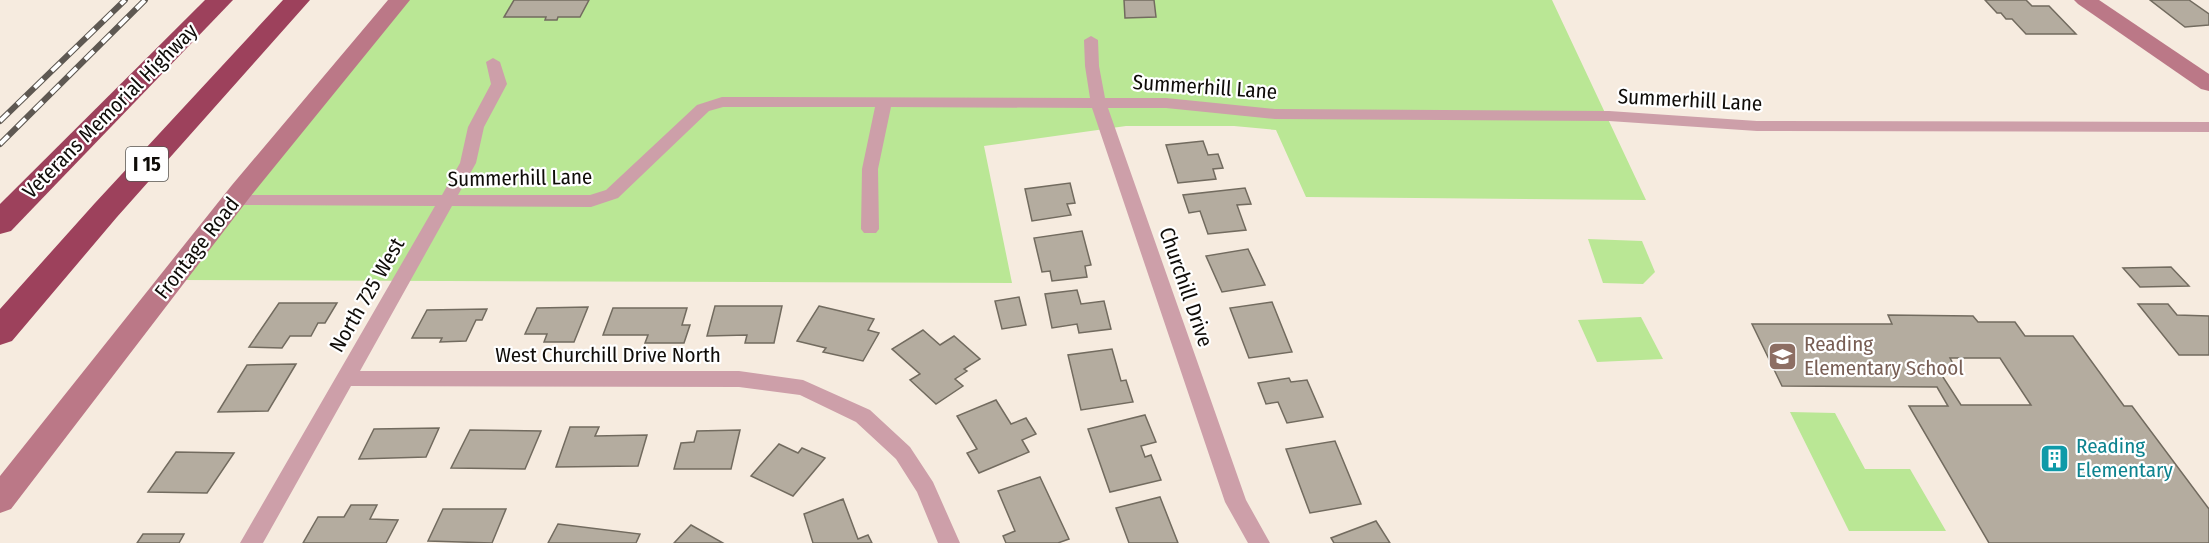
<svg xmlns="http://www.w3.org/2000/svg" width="2209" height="543" viewBox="0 0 2209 543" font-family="'Fira Sans Condensed',sans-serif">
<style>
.green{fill:#bae795}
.building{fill:#b4ac9f;stroke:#726b5f;stroke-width:1.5;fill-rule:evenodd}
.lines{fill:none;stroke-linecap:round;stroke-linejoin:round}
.street{fill:#cd9fa9;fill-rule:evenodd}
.secondary{fill:#bb7887;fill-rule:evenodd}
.highway{fill:#9d415c;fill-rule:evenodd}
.rail-casing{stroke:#5e5852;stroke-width:6}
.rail{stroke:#fff;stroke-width:4;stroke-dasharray:12;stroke-linecap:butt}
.labels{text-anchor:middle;stroke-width:4.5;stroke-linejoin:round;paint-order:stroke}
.shield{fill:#fff;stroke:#575552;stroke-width:1.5}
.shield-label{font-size:20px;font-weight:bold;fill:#0f0c08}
.street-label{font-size:21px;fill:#0f0c08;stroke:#fff}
.education-label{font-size:21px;fill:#785e54;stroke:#fff;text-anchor:start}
.culture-label{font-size:21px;fill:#0d838f;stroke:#fff;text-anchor:start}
</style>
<rect width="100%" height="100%" fill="#f6ebdf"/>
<g class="green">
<polygon points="393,0 1552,0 1646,200 1306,197 1276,130 1234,126 1126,126 984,146 1012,283 179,280"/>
<polygon points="1588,239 1642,241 1655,272 1643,284 1603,283"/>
<polygon points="1641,317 1663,359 1597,362 1578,320"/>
<polygon points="1790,412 1835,413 1865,469 1910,469 1946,531 1849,531"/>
</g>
<g class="building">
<polygon points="514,0 589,0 580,17 558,17 557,20 545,20 546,17 504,17"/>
<polygon points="1124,0 1154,0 1156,17 1125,18"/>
<polygon points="1985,0 2026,0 2032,6 2049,6 2076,34 2026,34 2012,19 2006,19 2001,13 1997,13"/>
<polygon points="2150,0 2189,0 2209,14 2209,25 2185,27"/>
<polygon points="1203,141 1208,155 1218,154 1223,168 1213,169 1216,179 1178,183 1166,145"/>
<polygon points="1070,183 1075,203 1067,204 1071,215 1032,221 1025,189"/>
<polygon points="1245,188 1251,204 1237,205 1246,230 1208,234 1200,211 1189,213 1183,195"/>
<polygon points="1082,231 1091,265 1085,266 1087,277 1052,281 1050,271 1042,272 1034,238"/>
<polygon points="1248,249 1265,285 1222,292 1206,256"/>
<polygon points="2171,267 2189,286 2140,287 2123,268"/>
<polygon points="1077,290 1081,304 1104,301 1111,329 1079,333 1077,324 1052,328 1045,294"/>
<polygon points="1019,297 1026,325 1002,329 995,301"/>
<polygon points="1272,302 1292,352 1249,358 1230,308"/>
<polygon points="279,303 337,303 325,323 318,323 311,336 290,336 282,348 249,347"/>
<polygon points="2138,304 2168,304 2177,315 2209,316 2209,355 2179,355"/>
<polygon points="715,306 782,306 774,343 745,343 747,335 707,336"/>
<polygon points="819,306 874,319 868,330 879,333 863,361 823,352 826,348 797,341"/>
<polygon points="588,307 574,342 544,342 547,334 525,334 537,308"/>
<polygon points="613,308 687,308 682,325 690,325 684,343 645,343 648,335 603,335"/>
<polygon points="487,309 482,320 476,320 466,341 440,342 442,338 412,338 427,310"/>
<path d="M1888,315L1973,316L1978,322H2015L2025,336H2073L2124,406H2132L2209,509V543H1989L1909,406H1948L1937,387L1782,386L1752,324H1892ZM1950,358H2000L2031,405H1961L1941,374H1959Z"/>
<polygon points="923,330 940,345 954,336 980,359 964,369 967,371 955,379 963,386 936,404 910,380 920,374 892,349"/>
<polygon points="1112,349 1121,381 1126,380 1133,402 1081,410 1068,355"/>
<polygon points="296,364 268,411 218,412 247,365"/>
<polygon points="1289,378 1291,382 1307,380 1323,417 1287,423 1278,402 1266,404 1258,383"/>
<polygon points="996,400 1011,424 1026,418 1036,434 1022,440 1029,452 979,473 967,453 977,449 957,416"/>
<polygon points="1145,415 1156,442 1141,446 1145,457 1151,455 1161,480 1110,492 1088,429"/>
<polygon points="570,427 599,427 595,436 647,435 638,466 556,467"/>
<polygon points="439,428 426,457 359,459 374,429"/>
<polygon points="470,430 541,431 525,469 451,468"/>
<polygon points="740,430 731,469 674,469 681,443 694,442 697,431"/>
<polygon points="1335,441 1361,504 1310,513 1286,449"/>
<polygon points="779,444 798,453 802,448 825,458 793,496 751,476"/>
<polygon points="176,452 234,453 207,493 148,492"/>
<polygon points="1040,477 1069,539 1058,543 1006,543 1003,536 1015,531 998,491"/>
<polygon points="1160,497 1178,543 1129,543 1116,508"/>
<polygon points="843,499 858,539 868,535 872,543 813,543 804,514"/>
<polygon points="351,505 377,505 370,519 398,520 386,543 303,543 318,517 344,517"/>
<polygon points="443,509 506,509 492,543 428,541"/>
<polygon points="1376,521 1390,543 1334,543 1331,538"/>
<polygon points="558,524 640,534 636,543 548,543"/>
<polygon points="691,525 723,543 674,543"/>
<polygon points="143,534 184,534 179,543 137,543"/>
</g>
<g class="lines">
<polygon class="street" points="1091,36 1098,40 1099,66 1105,98 1166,98 1275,109 1609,111 1757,121 2209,122 2209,132 1757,131 1609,121 1275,119 1166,108 1108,108 1246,500 1270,543 1248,543 1225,502 1092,108 891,107 878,169 879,229 876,233 864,233 861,229 862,169 875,107 723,107 709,111 618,198 591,207 452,206 360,371 739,371 803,380 870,410 910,447 933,482 960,543 938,543 917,492 896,459 856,422 800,395 739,387 351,386 263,543 240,543 435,206 234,205 228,203 226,199 228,195 442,195 460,163 468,127 491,84 486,62 493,58 500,62 507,84 484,127 476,163 458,195 590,195 606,190 697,105 722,97 1090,98 1085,66 1084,40"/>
<g class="secondary">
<polygon points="388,0 410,0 250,197 11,509 0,513 0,476 232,185"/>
<polygon points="2074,0 2099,0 2209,74 2209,91 2201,89 2078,4"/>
</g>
<g class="highway">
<polygon points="205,0 233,0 11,231 0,234 0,204"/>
<polygon points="283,0 310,0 117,217 12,341 0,345 0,309 95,203"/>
</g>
<defs>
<g id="rail">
<polyline points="0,121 125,0"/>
<polyline points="0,144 145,0"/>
</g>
</defs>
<use href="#rail" class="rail-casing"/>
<use href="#rail" class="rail"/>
</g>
<defs>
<symbol id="school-square" viewBox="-11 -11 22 22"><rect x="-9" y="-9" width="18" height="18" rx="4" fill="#8d6e63" stroke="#fff"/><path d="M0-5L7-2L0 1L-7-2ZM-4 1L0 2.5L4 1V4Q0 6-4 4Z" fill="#fff"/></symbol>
<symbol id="building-square" viewBox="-11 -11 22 22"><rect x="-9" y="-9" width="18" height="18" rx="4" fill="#0f9aa8" stroke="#fff"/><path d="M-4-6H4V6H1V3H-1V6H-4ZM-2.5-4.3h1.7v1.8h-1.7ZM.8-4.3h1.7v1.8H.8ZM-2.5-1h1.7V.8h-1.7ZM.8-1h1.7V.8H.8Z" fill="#fff"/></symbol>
</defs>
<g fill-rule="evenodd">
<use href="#school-square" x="1766" y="340" width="33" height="33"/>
<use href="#building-square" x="2038" y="442" width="33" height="33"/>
</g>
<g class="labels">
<rect class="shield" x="126" y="147" width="42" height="34" rx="4.5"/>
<g class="shield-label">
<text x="147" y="171">I 15</text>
</g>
<g class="street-label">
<text transform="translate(1205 87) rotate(4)" y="7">Summerhill Lane</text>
<text transform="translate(1690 100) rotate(3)" y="7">Summerhill Lane</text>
<text transform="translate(110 111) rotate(-45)" y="7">Veterans Memorial Highway</text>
<text transform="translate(520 178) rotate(-1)" y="7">Summerhill Lane</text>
<text transform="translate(197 248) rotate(-52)" y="7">Frontage Road</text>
<text transform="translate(1186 287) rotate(71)" y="7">Churchill Drive</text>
<text transform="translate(367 295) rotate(-60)" y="7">North 725 West</text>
<text x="608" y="362">West Churchill Drive North</text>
</g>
<g class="education-label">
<text x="1804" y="351">Reading<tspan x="1804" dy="24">Elementary School</tspan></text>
</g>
<g class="culture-label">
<text x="2076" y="453">Reading<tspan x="2076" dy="24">Elementary</tspan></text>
</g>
</g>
</svg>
